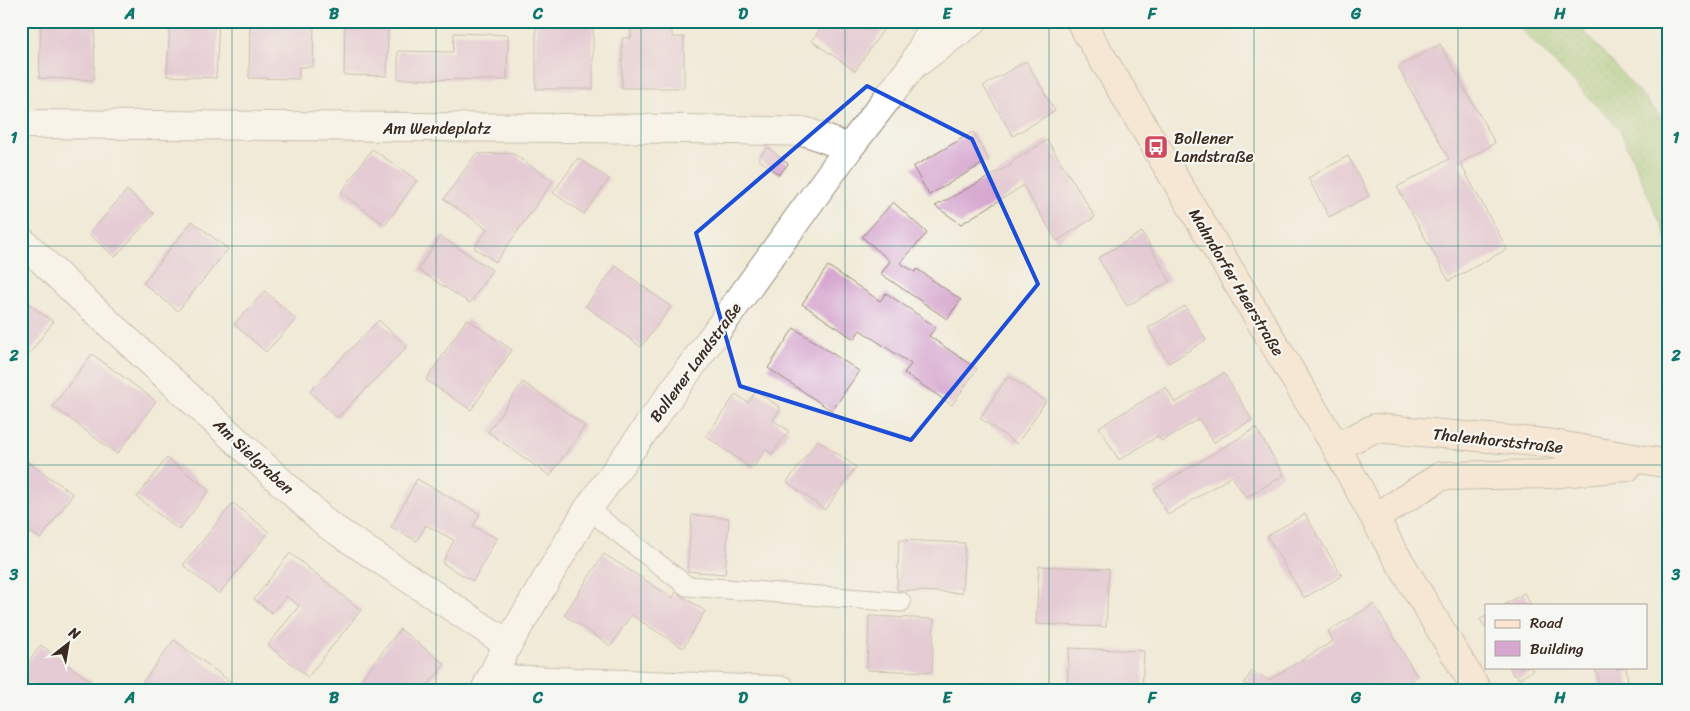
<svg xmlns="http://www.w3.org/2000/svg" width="1690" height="711" viewBox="0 0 1690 711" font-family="Sriracha,sans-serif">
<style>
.grass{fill:url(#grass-dots);stroke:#6a7748}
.building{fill:#d7a7d0}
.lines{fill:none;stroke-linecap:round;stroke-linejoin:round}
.service-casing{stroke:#968a7a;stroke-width:21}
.minor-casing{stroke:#968a7a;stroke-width:30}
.tertiary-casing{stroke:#968a7a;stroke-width:30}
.secondary-casing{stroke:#968a7a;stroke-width:30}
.service{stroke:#fff;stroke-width:19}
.minor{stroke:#fff;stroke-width:28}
.tertiary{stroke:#fff;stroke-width:28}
.secondary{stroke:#fde4d0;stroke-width:28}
.marked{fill:none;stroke:#1d4ed8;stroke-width:4;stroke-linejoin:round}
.grid{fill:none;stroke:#0f766e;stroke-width:1;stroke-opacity:0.55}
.labels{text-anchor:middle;stroke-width:4.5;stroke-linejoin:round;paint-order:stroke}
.street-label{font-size:16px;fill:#3b2a1e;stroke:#f6f6f2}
.poi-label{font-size:16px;fill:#3b2a1e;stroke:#f6f6f2;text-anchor:start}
.neatline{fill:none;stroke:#0f766e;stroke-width:2}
.grid-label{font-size:16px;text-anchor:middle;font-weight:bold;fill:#0f766e}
</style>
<defs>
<pattern id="grass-dots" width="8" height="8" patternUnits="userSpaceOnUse" patternTransform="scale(1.25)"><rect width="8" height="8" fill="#9ac471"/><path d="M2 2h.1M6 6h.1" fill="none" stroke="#7f9f5c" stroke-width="1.8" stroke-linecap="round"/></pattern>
</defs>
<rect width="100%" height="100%" fill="#f6f6f2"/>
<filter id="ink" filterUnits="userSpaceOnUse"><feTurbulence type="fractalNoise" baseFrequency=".02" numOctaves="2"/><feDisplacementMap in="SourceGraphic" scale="10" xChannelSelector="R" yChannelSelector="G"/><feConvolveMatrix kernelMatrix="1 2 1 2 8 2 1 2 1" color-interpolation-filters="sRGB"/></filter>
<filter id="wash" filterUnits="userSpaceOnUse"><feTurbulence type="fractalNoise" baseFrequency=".0096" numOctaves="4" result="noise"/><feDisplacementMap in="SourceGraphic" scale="20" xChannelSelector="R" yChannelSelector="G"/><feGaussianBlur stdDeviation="1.12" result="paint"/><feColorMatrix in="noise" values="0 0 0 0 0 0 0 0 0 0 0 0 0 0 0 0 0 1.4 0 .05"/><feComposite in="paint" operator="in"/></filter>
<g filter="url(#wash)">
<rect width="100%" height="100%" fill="#f1ead7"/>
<polygon class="grass" points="1513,21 1575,21 1669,126 1669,243 1619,128"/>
<g id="blocks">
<g class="building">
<polygon points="41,21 95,21 94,80 39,78"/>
<polygon points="170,21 219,21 216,78 167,76"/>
<polygon points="250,21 314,21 313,67 299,67 299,79 249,78"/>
<polygon points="345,21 388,21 387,76 344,75"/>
<rect x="536" y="21" width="57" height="68"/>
<polygon points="631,21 672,21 672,37 684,37 684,88 622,88 622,38 631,38"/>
<polygon points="825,21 889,21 855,71 812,41"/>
<polygon points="454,33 508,35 507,80 398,79 398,51 453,52"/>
<polygon points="1440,44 1495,143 1460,163 1507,249 1449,281 1397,187 1449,159 1398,67"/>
<polygon points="1026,61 1055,111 1013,136 983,86"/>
<polygon points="973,132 989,160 929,195 913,167"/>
<polygon points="1047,140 1095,217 1057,241 1023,186 961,224 935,206 1011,165 1010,163"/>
<polygon points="768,147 788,164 779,175 758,159"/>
<polygon points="372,149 417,180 385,225 341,193"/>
<polygon points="512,153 553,181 496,262 474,248 487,229 444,199 476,154"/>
<polygon points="1348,156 1369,196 1329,217 1308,178"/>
<polygon points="578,158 609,179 584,214 553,193"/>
<polygon points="127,190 154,214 115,257 89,234"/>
<polygon points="893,202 927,233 900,263 915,272 917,269 961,300 947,319 881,274 890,261 862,237"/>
<polygon points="192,221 228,249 178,311 143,283"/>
<polygon points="1142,232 1170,281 1127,306 1098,258"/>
<polygon points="440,236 492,270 470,303 418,270"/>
<polygon points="616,266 671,307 641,347 586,306"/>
<polygon points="828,266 880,301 886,293 936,327 929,336 977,369 952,405 904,373 911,364 860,330 854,339 802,304"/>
<polygon points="265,291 296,319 266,352 234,324"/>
<polygon points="21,298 53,322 21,365"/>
<polygon points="1185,306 1206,340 1169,363 1148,328"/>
<polygon points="467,319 512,350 471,410 426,380"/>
<polygon points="379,320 407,347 337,418 309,391"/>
<polygon points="794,328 859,371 832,411 768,368"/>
<polygon points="92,354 156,401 117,454 53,406"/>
<polygon points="1224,373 1252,420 1214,442 1199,419 1162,441 1158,436 1119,460 1099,427 1166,387 1175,403"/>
<polygon points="1008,376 1046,401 1017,444 980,418"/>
<polygon points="523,382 585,426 550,476 488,432"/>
<polygon points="756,391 781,408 773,420 789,431 772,454 766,449 752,469 706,436 736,394 748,403"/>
<polygon points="1256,428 1284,475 1246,498 1232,476 1168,515 1154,489"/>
<polygon points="818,440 856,467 825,510 787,482"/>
<polygon points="21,457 73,494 41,539 21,526"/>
<polygon points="167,458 209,490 179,530 137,497"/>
<polygon points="417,479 480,514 473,526 497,538 473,581 442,563 454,540 426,525 417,541 391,527"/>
<polygon points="233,503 269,532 219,594 183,565"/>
<polygon points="1305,514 1342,576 1304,598 1267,536"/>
<polygon points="692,515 729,518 725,574 687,571"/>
<polygon points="899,540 965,543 962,593 897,590"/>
<polygon points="290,553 361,610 308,677 268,645 299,606 286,596 272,613 254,599"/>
<polygon points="604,554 673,598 676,592 705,611 683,648 631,615 611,646 564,615"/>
<polygon points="1039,566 1109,569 1106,627 1036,624"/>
<polygon points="1524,593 1531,605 1504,605"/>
<polygon points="1374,604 1417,676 1408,683 1412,690 1253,690 1244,684 1252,671 1269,680 1333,641 1328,631"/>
<polygon points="869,616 934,619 932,672 867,670"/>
<polygon points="1486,616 1486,629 1480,619"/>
<polygon points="400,629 445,664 424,690 372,690 360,681"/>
<polygon points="174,640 242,690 137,690"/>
<polygon points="41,645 92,682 87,690 33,690 35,688 21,678 21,672"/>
<polygon points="1069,648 1144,651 1142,690 1067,690"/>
<polygon points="1509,667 1531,667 1533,670 1519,679 1516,674 1514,676"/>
<polygon points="1594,667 1615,667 1616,669 1626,667 1629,690 1598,690 1598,675"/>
</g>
</g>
</g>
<g filter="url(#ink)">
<use href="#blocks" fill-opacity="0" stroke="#968a7a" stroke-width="1"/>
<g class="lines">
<defs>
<g id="service">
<polyline points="588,509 687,586 901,602"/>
<polyline points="495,671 516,675 784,686 782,690"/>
</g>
<g id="minor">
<polyline points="21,124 689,129 807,132 849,148"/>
<polyline points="21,240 77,294 328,525 508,644"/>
</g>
<g id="tertiary">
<polyline points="918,62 973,21"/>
<polyline points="485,690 508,644 588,509 849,148 913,65 936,21"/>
</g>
<g id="secondary">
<polyline points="1080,21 1336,447 1390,546 1477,690"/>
<polyline points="1336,447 1375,428 1547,443 1669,464"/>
<polyline points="1376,517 1441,476 1548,474 1627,467"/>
</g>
</defs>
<use href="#service" class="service-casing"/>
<use href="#minor" class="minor-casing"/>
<use href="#tertiary" class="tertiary-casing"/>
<use href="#secondary" class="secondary-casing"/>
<use href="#service" class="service"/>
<use href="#minor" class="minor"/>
<use href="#tertiary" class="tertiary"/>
<use href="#secondary" class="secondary"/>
</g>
</g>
<path d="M0 0H1690V711H0ZM867,86L972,139L1038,284L911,440L740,386L696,233Z" fill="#f1ead7" fill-opacity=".55" fill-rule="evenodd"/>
<path class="marked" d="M867,86L972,139L1038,284L911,440L740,386L696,233Z"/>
<path class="grid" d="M232,21V690M436,21V690M641,21V690M845,21V690M1049,21V690M1254,21V690M1458,21V690M21,246H1669M21,465H1669"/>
<defs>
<symbol id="bus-square" viewBox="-11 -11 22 22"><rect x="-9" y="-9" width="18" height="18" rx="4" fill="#d1495b" stroke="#f6f6f2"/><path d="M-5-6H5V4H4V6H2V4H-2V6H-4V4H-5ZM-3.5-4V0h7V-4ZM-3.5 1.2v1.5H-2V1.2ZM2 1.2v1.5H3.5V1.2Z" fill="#fff"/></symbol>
</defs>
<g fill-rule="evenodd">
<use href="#bus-square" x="1142" y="133" width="28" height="28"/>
</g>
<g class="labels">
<g class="street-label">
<text x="437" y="134">Am Wendeplatz</text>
<text transform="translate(1237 282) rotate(59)" y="6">Mahndorfer Heerstraße</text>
<text transform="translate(695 362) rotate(-54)" y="6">Bollener Landstraße</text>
<text transform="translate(1498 440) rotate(6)" y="6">Thalenhorststraße</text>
<text transform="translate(254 456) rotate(43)" y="6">Am Sielgraben</text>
</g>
<g class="poi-label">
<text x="1174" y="144">Bollener<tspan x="1174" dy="18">Landstraße</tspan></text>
</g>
</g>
<rect width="1690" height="711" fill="none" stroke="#f6f6f2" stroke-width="55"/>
<rect x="1485" y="604" width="162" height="65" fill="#f6f6f2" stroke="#aba49d"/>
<rect x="1495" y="620" width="25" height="8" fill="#fde4d0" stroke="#aba49d"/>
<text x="1530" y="628" font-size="15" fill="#3b2a1e">Road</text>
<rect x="1495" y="641" width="25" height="15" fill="#d7a7d0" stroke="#aba49d"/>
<text x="1530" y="654" font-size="15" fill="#3b2a1e">Building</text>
<g transform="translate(68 644) rotate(31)" stroke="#f6f6f2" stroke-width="4" paint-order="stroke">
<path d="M0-4L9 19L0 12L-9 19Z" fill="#3b2a1e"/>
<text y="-8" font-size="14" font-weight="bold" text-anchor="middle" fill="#3b2a1e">N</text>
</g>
<rect x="28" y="28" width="1634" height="656" class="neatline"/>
<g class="grid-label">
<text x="130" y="19">A</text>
<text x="334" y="19">B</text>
<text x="538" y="19">C</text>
<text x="743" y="19">D</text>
<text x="947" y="19">E</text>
<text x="1152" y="19">F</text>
<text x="1356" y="19">G</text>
<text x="1560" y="19">H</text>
<text x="14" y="143">1</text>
<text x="1676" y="143">1</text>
<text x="14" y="361">2</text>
<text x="1676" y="361">2</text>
<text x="14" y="580">3</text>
<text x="1676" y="580">3</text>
<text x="130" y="703">A</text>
<text x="334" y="703">B</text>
<text x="538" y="703">C</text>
<text x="743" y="703">D</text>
<text x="947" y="703">E</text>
<text x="1152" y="703">F</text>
<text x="1356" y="703">G</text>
<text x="1560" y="703">H</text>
</g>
</svg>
